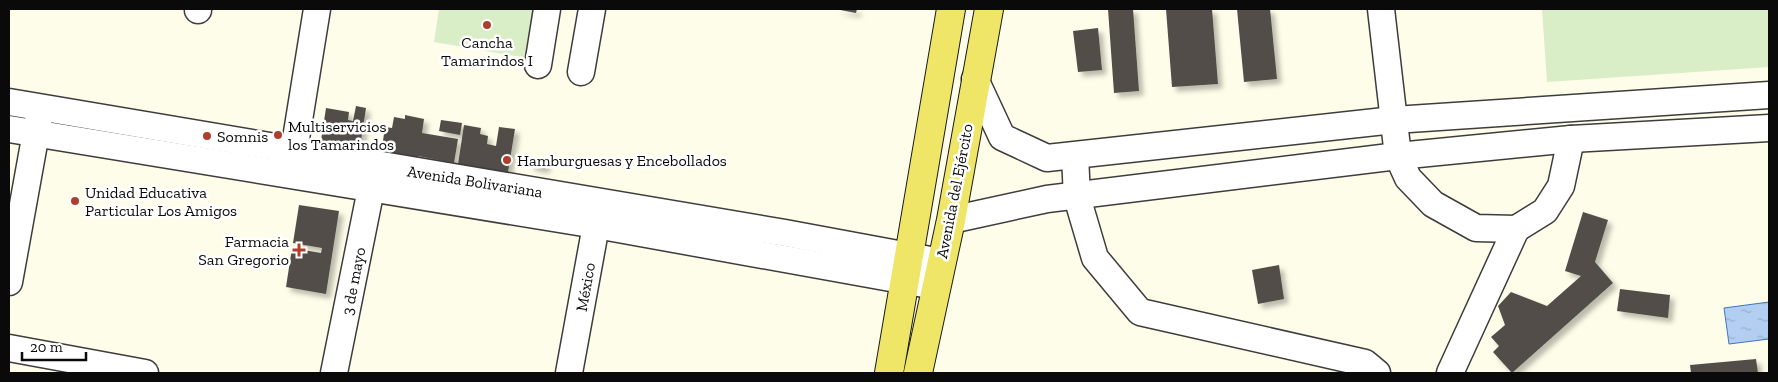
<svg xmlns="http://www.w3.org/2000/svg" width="1778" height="382" viewBox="0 0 1778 382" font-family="'Zilla Slab',serif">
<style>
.pitch{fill:#d9edc7}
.water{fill:url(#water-ripples);stroke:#3e76c3}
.building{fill:#524e48;filter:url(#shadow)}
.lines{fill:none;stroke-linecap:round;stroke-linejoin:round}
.minor-casing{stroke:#3d3d3d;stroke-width:29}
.major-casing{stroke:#1b1b1b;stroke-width:30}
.minor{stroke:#fff;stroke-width:26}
.major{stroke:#efe668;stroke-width:28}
.poi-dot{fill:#b03e2d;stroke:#fff;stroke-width:2}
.labels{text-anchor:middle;stroke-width:5;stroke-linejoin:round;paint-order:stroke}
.poi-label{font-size:16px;fill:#0a0a0a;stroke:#fff;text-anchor:start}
.street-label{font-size:16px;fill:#0a0a0a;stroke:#fff}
</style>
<defs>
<pattern id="water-ripples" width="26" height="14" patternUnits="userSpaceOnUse" patternTransform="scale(1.25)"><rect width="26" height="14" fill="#b2cef1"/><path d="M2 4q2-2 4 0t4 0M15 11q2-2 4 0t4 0" fill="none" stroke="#98b0cd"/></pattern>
<filter id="shadow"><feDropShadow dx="4.5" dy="4.5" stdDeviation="2.5" flood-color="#0004"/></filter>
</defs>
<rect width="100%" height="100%" fill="#fefde9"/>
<g class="pitch">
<polygon points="439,9 540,9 532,59 434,42"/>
<polygon points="1542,9 1769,9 1769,67 1547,82"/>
</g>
<polygon class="water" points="1769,302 1769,339 1729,344 1724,308"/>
<g class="building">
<polygon points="835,9 857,9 856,13"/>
<polygon points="1108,9 1133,9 1139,91 1114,93"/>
<polygon points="1166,9 1212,9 1218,84 1172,87"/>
<polygon points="1237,9 1270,9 1277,79 1244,82"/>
<polygon points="1098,28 1102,70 1078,72 1073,31"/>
<polygon points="356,106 366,108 360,147 344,144 343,151 320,147 326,108 349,112 348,120 353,121"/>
<polygon points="405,115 424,119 422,133 458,139 454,163 418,156 416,167 380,161 385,127 392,128 394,117 405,119"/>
<polygon points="441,120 462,123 460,135 439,131"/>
<polygon points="464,125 481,128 480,134 488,136 487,144 496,146 499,127 515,129 508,172 493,170 491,179 477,176 479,167 458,164"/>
<polygon points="531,157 546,160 545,169 530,166"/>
<polygon points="299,205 339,211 326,294 286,287 292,248 321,253 322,248 293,243"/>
<polygon points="1583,212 1608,220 1595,262 1613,283 1512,373 1493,352 1499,346 1491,337 1505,325 1498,306 1511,292 1547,306 1581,276 1565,271"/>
<polygon points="1279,265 1284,299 1258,304 1252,270"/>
<polygon points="1620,289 1670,295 1668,318 1617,311"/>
<polygon points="1756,359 1758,373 1691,373 1690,365"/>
</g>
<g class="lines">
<defs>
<g id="minor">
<polyline points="1381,9 1398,156 1408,178 1433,204 1476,228 1516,229 1545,211 1561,186 1571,139"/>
<polyline points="198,10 198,9"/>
<polyline points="538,65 547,9"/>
<polyline points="581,72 592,9"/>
<polyline points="975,79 1002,137 1047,158 1394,120 1769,95"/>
<polyline points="9,102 785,233 941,262"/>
<polyline points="9,129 596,225 935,286"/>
<polyline points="294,151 317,9"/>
<polyline points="1075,156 1077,197 1095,258 1140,312 1365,363 1377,373"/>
<polyline points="951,220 1047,199 1398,156 1571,139 1769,128"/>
<polyline points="9,282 39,116"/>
<polyline points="9,348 145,373"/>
<polyline points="334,373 371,189"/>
<polyline points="569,373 599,209"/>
<polyline points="1450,373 1516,229"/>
</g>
<g id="major">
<polyline points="889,373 951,9"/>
<polyline points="918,373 951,220 989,9"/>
</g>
</defs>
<use href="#minor" class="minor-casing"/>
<use href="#major" class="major-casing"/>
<use href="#minor" class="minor"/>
<use href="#major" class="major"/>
</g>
<g class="poi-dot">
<circle cx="487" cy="25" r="5"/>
<circle cx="278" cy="135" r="5"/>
<circle cx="207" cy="136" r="5"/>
<circle cx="507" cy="160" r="5"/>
<circle cx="75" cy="201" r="5"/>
<path d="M296.5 242.5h5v5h5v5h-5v5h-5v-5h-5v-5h5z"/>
</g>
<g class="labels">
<g class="poi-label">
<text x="487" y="48" text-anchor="middle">Cancha<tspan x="487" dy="18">Tamarindos I</tspan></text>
<text x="288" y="132">Multiservicios<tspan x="288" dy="18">los Tamarindos</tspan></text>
<text x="217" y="142">Somnis</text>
<text x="517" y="166">Hamburguesas y Encebollados</text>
<text x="85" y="198">Unidad Educativa<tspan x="85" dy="18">Particular Los Amigos</tspan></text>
<text x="289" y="247" text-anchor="end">Farmacia<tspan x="289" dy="18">San Gregorio</tspan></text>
</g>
<g class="street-label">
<text transform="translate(475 181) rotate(9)" y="6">Avenida Bolivariana</text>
<text transform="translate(954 191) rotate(-79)" y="6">Avenida del Ejército</text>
<text transform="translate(353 281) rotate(-79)" y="6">3 de mayo</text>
<text transform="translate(585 287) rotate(-80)" y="6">México</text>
</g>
</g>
<rect width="1778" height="382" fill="none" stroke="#0a0a0a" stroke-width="20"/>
<path d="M22 352v8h64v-8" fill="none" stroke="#0a0a0a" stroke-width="2.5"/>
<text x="30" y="352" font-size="15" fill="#0a0a0a" stroke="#ffffff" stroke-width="4" paint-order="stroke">20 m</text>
</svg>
